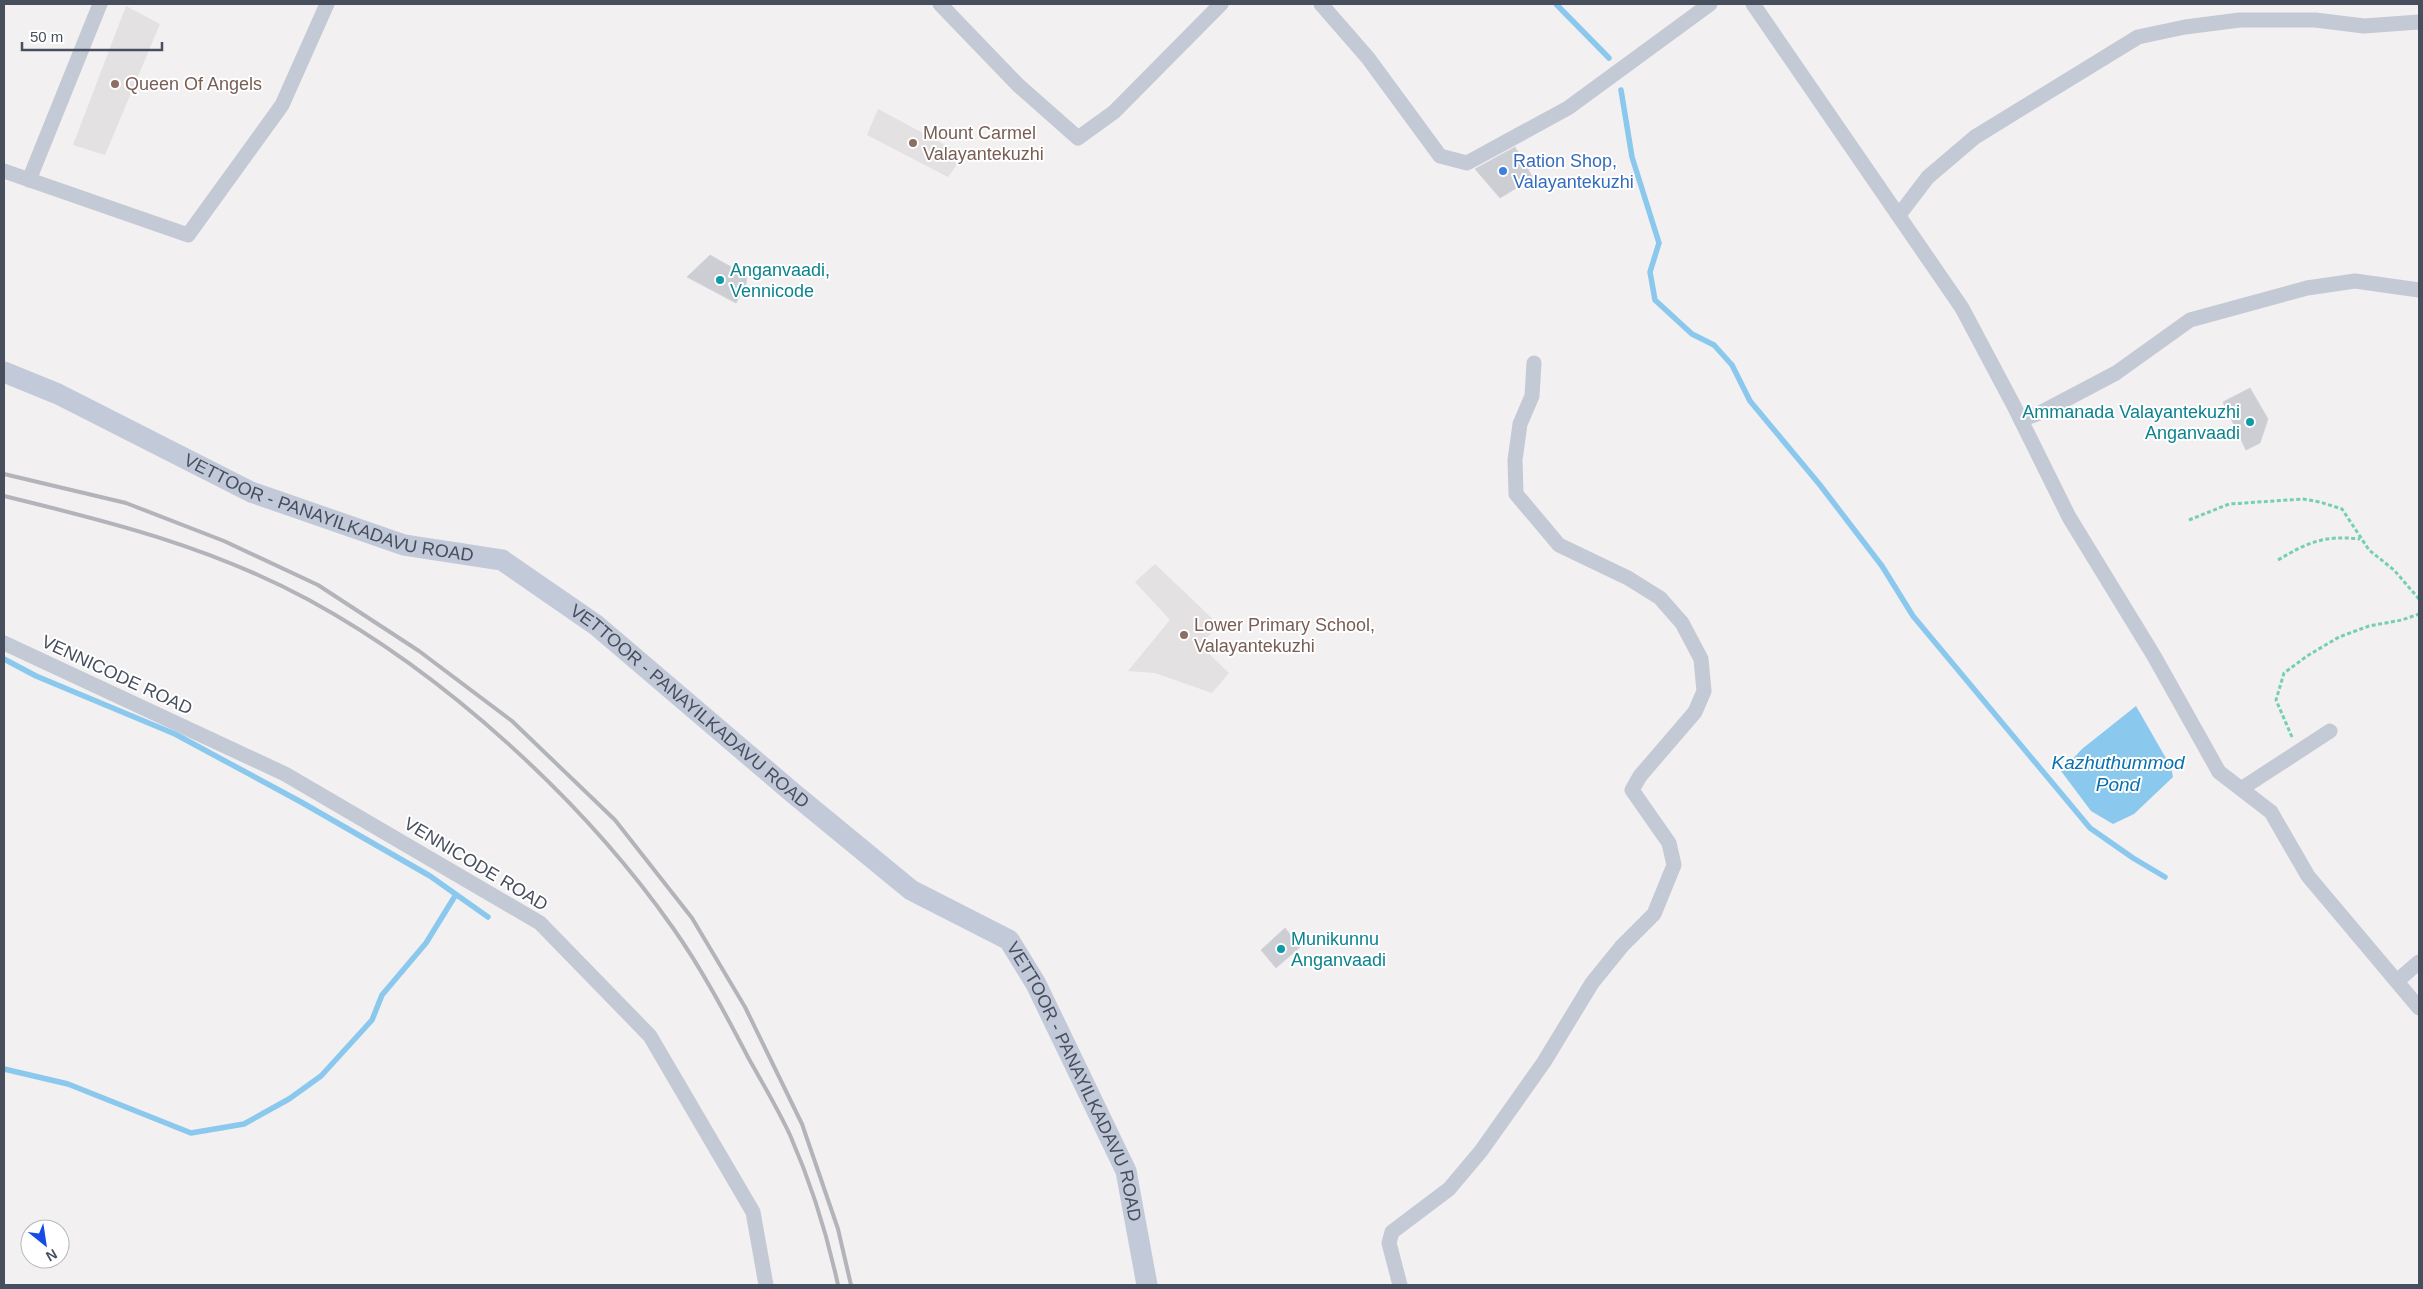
<svg xmlns="http://www.w3.org/2000/svg" width="2423" height="1289" viewBox="0 0 2423 1289" font-family="Helvetica,sans-serif">
<style>
.education{fill:#e3e1e2}
.water{fill:#8ac8ee}
.lines{fill:none;stroke-linecap:round;stroke-linejoin:round}
.stream{stroke:#8ac8ee;stroke-width:5.5}
.building{fill:#ccced4;stroke:#d4d5db}
.path{stroke:#74d0b2;stroke-width:3;stroke-dasharray:4 2.5;stroke-linecap:butt}
.street{stroke:#c3c9d5;stroke-width:15}
.secondary{stroke:#c2c9d9;stroke-width:21}
.rail{stroke:#b2b4ba;stroke-width:4}
.education-dot{fill:#8d6e63;stroke:#fff;stroke-width:2}
.shop-dot{fill:#3f7fe0;stroke:#fff;stroke-width:2}
.culture-dot{fill:#0f9aa8;stroke:#fff;stroke-width:2}
.labels{text-anchor:middle;stroke-width:4;stroke-linejoin:round;paint-order:stroke}
.education-label{font-size:18px;fill:#785e54;stroke:#fff;text-anchor:start}
.shop-label{font-size:18px;fill:#366cbe;stroke:#fff;text-anchor:start}
.culture-label{font-size:18px;fill:#0d838f;stroke:#fff;text-anchor:start}
.street-label{font-size:18px;fill:#474f5e;stroke:#fff}
.water-label{font-size:19px;font-style:italic;fill:#0970b0;stroke:#fff}
</style>
<rect width="100%" height="100%" fill="#f2f0f0"/>
<g class="education">
<polygon points="126,6 160,24 105,155 73,145"/>
<polygon points="878,109 964,155 948,177 867,135"/>
<polygon points="1155,564 1219,625 1200,645 1229,673 1212,693 1155,673 1128,671 1170,620 1135,582"/>
</g>
<polygon class="water" points="2136,706 2171,767 2173,777 2134,814 2113,824 2091,811 2061,771 2082,749"/>
<g class="lines">
<g class="stream">
<polyline points="1556,4 1609,58"/>
<polyline points="1621,90 1632,157 1659,243 1650,272 1655,300 1692,334 1714,345 1732,365 1750,401 1820,485 1882,566 1913,616 2090,828 2133,858 2165,877"/>
<polyline points="4,659 36,676 175,734 301,802 430,876 488,917"/>
<polyline points="4,1069 68,1084 191,1133 244,1124 289,1099 321,1076 372,1020 382,995 426,943 455,896"/>
</g>
</g>
<g class="building">
<polygon points="1515,147 1533,178 1500,198 1475,169"/>
<polygon points="710,255 747,276 746,284 736,303 687,277"/>
<polygon points="2250,388 2268,419 2260,443 2246,450 2223,402"/>
<polygon points="1285,928 1300,947 1276,968 1261,950"/>
</g>
<g class="lines">
<g class="path">
<polyline points="2189,520 2229,504 2303,499 2320,502 2342,509 2369,550 2394,570 2419,599"/>
<path d="M2278,560C2308,542 2325,535 2360,539"/>
<polyline points="2292,737 2276,700 2284,673 2307,656 2339,637 2369,626 2402,620 2419,614"/>
</g>
<g class="street">
<polyline points="940,4 1019,86 1078,138 1114,112 1221,4"/>
<polyline points="1321,4 1368,58 1440,156 1467,163 1568,108 1710,4"/>
<polyline points="1753,4 1962,308 2014,406 2069,517 2154,656 2219,772 2271,812 2308,876 2419,1008"/>
<polyline points="4,171 188,235 282,105 327,4"/>
<polyline points="29,180 100,4"/>
<polyline points="1899,215 1928,177 1975,137 2138,37 2185,27 2240,20 2315,20 2364,26 2419,22"/>
<polyline points="2021,420 2042,412 2116,373 2190,320 2307,288 2355,281 2419,290"/>
<polyline points="4,643 285,774 540,923 650,1036 753,1212 766,1285"/>
<polyline points="2241,789 2330,731"/>
<polyline points="2397,981 2419,962"/>
<polyline points="1400,1285 1389,1243 1392,1232 1449,1189 1481,1151 1544,1062 1592,983 1622,946 1654,914 1674,865 1669,843 1632,790 1640,776 1695,712 1704,691 1701,659 1682,623 1660,598 1628,578 1559,545 1516,494 1515,460 1520,424 1532,396 1534,363"/>
</g>
<path class="secondary" id="s1" d="M4,372L58,394L251,492L404,545L502,560L596,625L793,793L911,890L1009,940L1036,984L1126,1171L1147,1285"/>
<g class="rail">
<polyline points="4,474 126,503 224,541 318,585 419,651 512,721 615,820 692,918 745,1007 802,1124 838,1229 851,1285"/>
<path d="M4,496C111,522 211,547 309,600C445,674 584,801 673,928C702,969 726,1015 749,1059C763,1084 778,1109 790,1135C811,1183 827,1234 838,1285"/>
</g>
</g>
<g class="education-dot">
<circle cx="115" cy="84" r="5"/>
<circle cx="913" cy="143" r="5"/>
<circle cx="1184" cy="635" r="5"/>
</g>
<circle class="shop-dot" cx="1503" cy="171" r="5"/>
<g class="culture-dot">
<circle cx="720" cy="280" r="5"/>
<circle cx="2250" cy="422" r="5"/>
<circle cx="1281" cy="949" r="5"/>
</g>
<g class="labels">
<g class="education-label">
<text x="125" y="90">Queen Of Angels</text>
<text x="923" y="139">Mount Carmel<tspan x="923" dy="21">Valayantekuzhi</tspan></text>
<text x="1194" y="631">Lower Primary School,<tspan x="1194" dy="21">Valayantekuzhi</tspan></text>
</g>
<g class="shop-label">
<text x="1513" y="167">Ration Shop,<tspan x="1513" dy="21">Valayantekuzhi</tspan></text>
</g>
<g class="culture-label">
<text x="730" y="276">Anganvaadi,<tspan x="730" dy="21">Vennicode</tspan></text>
<text x="2240" y="418" text-anchor="end">Ammanada Valayantekuzhi<tspan x="2240" dy="21">Anganvaadi</tspan></text>
<text x="1291" y="945">Munikunnu<tspan x="1291" dy="21">Anganvaadi</tspan></text>
</g>
<g class="street-label">
<text dy="6" stroke="none"><textPath href="#s1" startOffset="354">VETTOOR - PANAYILKADAVU ROAD</textPath></text>
<text transform="translate(117 675) rotate(25)" y="6">VENNICODE ROAD</text>
<text dy="6" stroke="none"><textPath href="#s1" startOffset="774">VETTOOR - PANAYILKADAVU ROAD</textPath></text>
<text transform="translate(476 864) rotate(31)" y="6">VENNICODE ROAD</text>
<text dy="6" stroke="none"><textPath href="#s1" startOffset="1329">VETTOOR - PANAYILKADAVU ROAD</textPath></text>
</g>
<g class="water-label">
<text x="2118" y="769">Kazhuthummod<tspan x="2118" dy="22">Pond</tspan></text>
</g>
</g>
<rect width="2423" height="1289" fill="none" stroke="#474f5e" stroke-width="10"/>
<g transform="translate(45 1244) rotate(150)"><circle r="24" fill="#ffffff" stroke="#b5b9bf"/>
<path d="M0-4L9 19L0 12L-9 19Z" fill="#144ce8"/>
<text y="-8" font-size="14" font-weight="bold" text-anchor="middle" fill="#474f5e">N</text>
</g>
<path d="M22 42v8h140v-8" fill="none" stroke="#474f5e" stroke-width="2.5"/>
<text x="30" y="42" font-size="15" fill="#474f5e" stroke="#ffffff" stroke-width="4" paint-order="stroke">50 m</text>
</svg>
